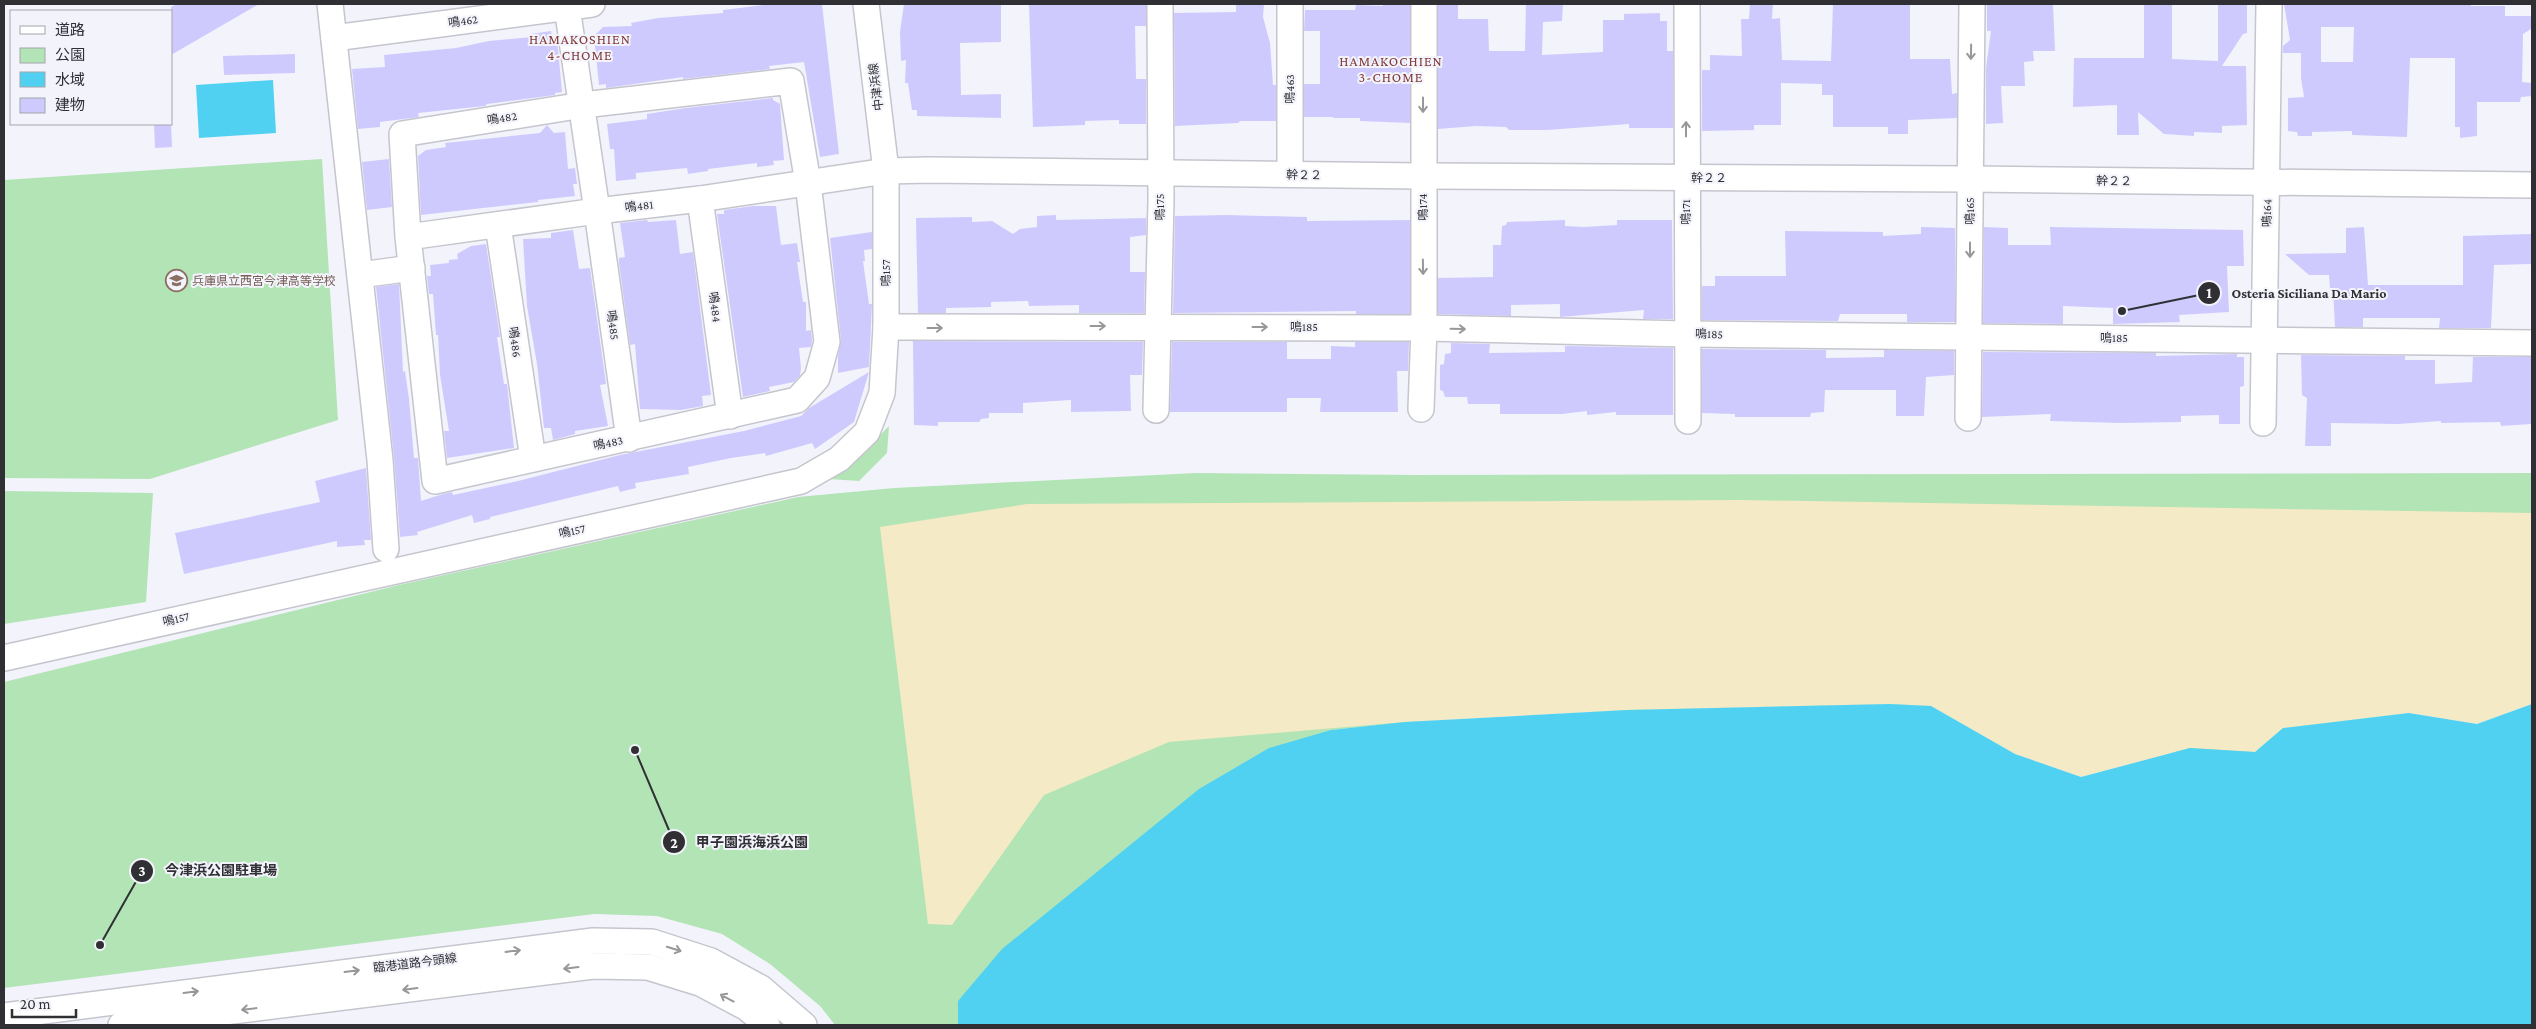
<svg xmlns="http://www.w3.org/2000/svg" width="2536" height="1029" viewBox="0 0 2536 1029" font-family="'Crimson Pro','Noto Sans JP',serif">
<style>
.green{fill:#b3e4b5}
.sand{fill:#f4eac5}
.water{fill:#50d1f1}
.building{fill:#cfcafe;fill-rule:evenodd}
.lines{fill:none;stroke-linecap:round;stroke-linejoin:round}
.minor-casing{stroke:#c5c5ce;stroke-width:28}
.minor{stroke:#fff;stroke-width:25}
.oneway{stroke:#98989a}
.labels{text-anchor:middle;stroke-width:4;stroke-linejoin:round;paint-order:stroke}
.street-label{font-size:12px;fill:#303034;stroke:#f3f3fc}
.education-label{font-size:12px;fill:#785e54;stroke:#f3f3fc;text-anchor:start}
.neighbourhood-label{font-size:14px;letter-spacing:1px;fill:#823a37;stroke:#f3f3fc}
.leader{fill:none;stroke:#303034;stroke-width:2}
.callout-dot{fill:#303034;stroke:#f3f3fc;stroke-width:2}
.mark-label{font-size:15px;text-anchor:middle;font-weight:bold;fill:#fff}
.callout-label{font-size:14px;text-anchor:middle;font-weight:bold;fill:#303034;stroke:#f3f3fc;stroke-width:4;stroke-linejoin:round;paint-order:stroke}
</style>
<rect width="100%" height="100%" fill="#f3f3fc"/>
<g class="green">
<polygon points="322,159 338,420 150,479 4,478 4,180"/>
<polygon points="889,426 887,453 859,481 829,479 857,459"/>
<path d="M1196,473L1417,475L2532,473V704L2409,713L2284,728L2255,752L2015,754L1931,706L1890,704C1704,709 1516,709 1331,730L958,1001V1025H835L820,1006L770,964L722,934L657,916L594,914L4,988V682L399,585L798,497L894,488Z"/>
<polygon points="4,491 153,493 146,602 4,624"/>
</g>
<polygon class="sand" points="1741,500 2532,513 2532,704 2477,724 2409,713 2284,728 2255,752 2190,748 2081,777 2015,754 1931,706 1890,704 1627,710 1405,722 1169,742 1044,795 952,925 928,924 880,527 1027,504"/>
<g class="water">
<polygon points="273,80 276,133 199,138 196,85"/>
<polygon points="1890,704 1931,706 2015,754 2081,777 2190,748 2255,752 2283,728 2409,713 2477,724 2532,704 2532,1025 958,1025 958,1001 1002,949 1199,789 1269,748 1331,730 1405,722 1627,710"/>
</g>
<g class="building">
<polygon points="177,4 259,4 171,55 171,7"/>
<polygon points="772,4 822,4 839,154 820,157 804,62 769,66 770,69 683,79 683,77 606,88 606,84 599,85 594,36 603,27 632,26 631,23 658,18 723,13 723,10"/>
<polygon points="904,4 1001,4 1001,42 960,43 961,95 1001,94 1001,118 917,116 917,110 912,110 908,83 905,83 906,60 901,61 900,32"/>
<polygon points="1029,4 1146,4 1146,26 1135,26 1136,79 1146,79 1146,124 1119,124 1119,120 1085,121 1085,125 1033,127"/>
<polygon points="1236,4 1264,4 1263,17 1270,43 1273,85 1276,85 1276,121 1240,121 1238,123 1175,126 1174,13 1236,12"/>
<polygon points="1383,4 1410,4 1410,123 1360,121 1360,118 1333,118 1333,117 1304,117 1304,84 1320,84 1320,31 1304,31 1305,10 1355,10 1356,5 1383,6"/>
<polygon points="1438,4 1458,4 1458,19 1488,19 1489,51 1525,51 1526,4 1563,4 1562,21 1543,22 1542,55 1603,52 1603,20 1624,20 1624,14 1660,13 1660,21 1667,21 1667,51 1673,51 1673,128 1629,128 1629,124 1547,130 1509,130 1506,127 1476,126 1438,129"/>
<polygon points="1750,4 1773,4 1772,19 1780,18 1782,60 1831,61 1833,4 1910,4 1910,59 1950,59 1952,94 1957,93 1957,118 1908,120 1908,134 1888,134 1888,127 1833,127 1833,95 1822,95 1822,84 1781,83 1781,125 1754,125 1754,130 1702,131 1702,70 1710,70 1710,55 1742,56 1741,19 1749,19"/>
<polygon points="1987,4 2053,4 2055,51 2033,51 2034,61 2024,62 2025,86 2001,86 2003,123 1986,124 1986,68 1991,31 1987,31"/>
<polygon points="2144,4 2172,4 2172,59 2218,61 2218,4 2247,4 2247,33 2243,34 2222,66 2246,66 2247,125 2222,126 2222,133 2194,132 2194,136 2164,134 2138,112 2139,135 2117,135 2117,105 2073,107 2074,58 2144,58"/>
<path d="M2284,4H2471V6H2505V16H2531V29L2523,34L2522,82L2532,83V96L2521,97L2520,102H2477V136L2460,138V127H2455V58H2410L2407,137L2352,135V131L2312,132V136H2298L2297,132L2288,131V98L2304,97L2301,78V53H2283V46L2290,40ZM2321,27H2354L2353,62H2321Z"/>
<polygon points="551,31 552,38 557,38 562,92 555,93 555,95 487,104 485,106 418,113 419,117 380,122 380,127 358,129 352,69 385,67 384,55 456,48 489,41 532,37 531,34"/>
<polygon points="295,54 295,73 224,75 223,56"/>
<polygon points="773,98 773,100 780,104 784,160 773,161 774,165 757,167 757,163 708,169 708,171 688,174 687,168 636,173 636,179 616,181 614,149 610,149 607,124 647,119 647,114 686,108"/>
<polygon points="154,124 171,124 172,147 155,148"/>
<polygon points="547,125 554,133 565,132 568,169 575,168 577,184 573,184 575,196 538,200 538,202 421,215 418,156 426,150 446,147 445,143 540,133"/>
<polygon points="389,159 392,207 367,210 362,162"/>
<polygon points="753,206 776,206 781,245 797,243 800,262 797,262 803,302 806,302 806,331 811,330 812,341 811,347 799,348 801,368 800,376 794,382 769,387 770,391 743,397 717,214 724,214 724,210"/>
<polygon points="1056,215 1056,220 1146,218 1146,235 1130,237 1130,272 1145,272 1144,313 1079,313 1079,305 1029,306 1028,301 991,302 991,307 946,308 946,313 918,313 916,218 972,217 972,222 992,221 1013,234 1020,229 1037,227 1037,216"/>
<polygon points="1227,215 1307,217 1307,221 1410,220 1410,314 1356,314 1356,311 1173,313 1175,216"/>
<polygon points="647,220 648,222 676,220 680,254 693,252 711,395 702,396 703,406 681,410 640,409 635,344 630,345 619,263 619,258 625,257 620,223"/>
<polygon points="1565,220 1565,226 1584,227 1617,225 1617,220 1672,220 1673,319 1643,319 1644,310 1560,317 1560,304 1511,305 1511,316 1438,314 1438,278 1493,277 1493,245 1501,245 1502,226 1506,225 1507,222"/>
<polygon points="1921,227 1955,228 1955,322 1907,322 1907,314 1840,314 1838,321 1702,320 1702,286 1715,286 1715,276 1786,276 1785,231 1883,232 1883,236 1921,234"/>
<polygon points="1984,227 2008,228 2008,245 2051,245 2050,227 2243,230 2244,266 2227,266 2229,312 2179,315 2180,322 2113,324 2113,308 2063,306 2063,324 1983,323"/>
<polygon points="2364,227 2368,285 2463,285 2463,236 2531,234 2531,264 2494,265 2491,328 2439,328 2440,318 2363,318 2363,327 2335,327 2333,288 2330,288 2329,275 2309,275 2285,254 2346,253 2346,228"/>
<polygon points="573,230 579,269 590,268 606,384 600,385 608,426 575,431 575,434 553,440 551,428 544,428 537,364 527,306 523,239 551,238 551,233"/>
<polygon points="872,232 872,249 864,250 865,261 863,261 869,304 872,304 869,367 838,373 838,356 841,340 830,238"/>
<polygon points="486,244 500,337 497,337 504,384 507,384 514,448 447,458 444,431 449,431 440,375 438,335 436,335 433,294 429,294 427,276 431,276 430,265 449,263 449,260 458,259 457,254 471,246"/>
<polygon points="399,284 403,372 405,371 409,399 414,458 418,458 421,501 443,494 452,492 453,495 518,481 620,455 744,431 801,416 809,408 869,372 854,422 815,449 812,443 766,456 765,453 731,458 688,467 689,474 635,483 636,488 620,492 618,486 490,517 490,519 474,523 472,515 417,532 418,535 400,537 394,458 376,287"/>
<polygon points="913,341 1143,342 1142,375 1130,375 1131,411 1071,412 1071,400 1023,403 1023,413 989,413 989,418 981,419 979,422 938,422 938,426 914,425"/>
<polygon points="1172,342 1287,342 1287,359 1331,359 1331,346 1355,347 1355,342 1409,342 1408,371 1397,371 1398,412 1320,412 1321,398 1287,398 1287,412 1170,412"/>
<polygon points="1451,343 1490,344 1489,353 1565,352 1565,346 1673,348 1673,415 1616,415 1616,412 1587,415 1587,411 1562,414 1500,414 1500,404 1468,404 1467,397 1445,397 1443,391 1440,390 1440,365 1444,364 1445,354 1451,353"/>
<polygon points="1702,349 1826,350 1826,358 1884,357 1884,350 1954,351 1954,375 1926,377 1924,416 1896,416 1896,390 1825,390 1824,412 1811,413 1810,417 1735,417 1735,414 1702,413"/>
<polygon points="1983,352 2156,353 2156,356 2237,354 2237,357 2244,357 2244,386 2240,387 2240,424 2219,424 2219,415 2181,416 2181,422 2121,423 2050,421 2051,414 1982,417"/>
<polygon points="2301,355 2405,356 2405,360 2435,360 2435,384 2472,382 2473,357 2532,357 2531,424 2501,426 2500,422 2441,423 2441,421 2398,424 2331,423 2331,446 2305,446 2307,398 2302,395"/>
<polygon points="366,468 371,540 364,540 365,545 337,547 337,541 184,574 175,533 320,502 315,481"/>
</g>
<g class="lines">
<defs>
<g id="minor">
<polyline points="330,4 380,460 386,549"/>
<polyline points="1687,4 1688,421"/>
<polyline points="567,7 597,211 700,199 886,171 928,170 1423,176 1970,179 2532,185"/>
<polyline points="334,38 592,4"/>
<polyline points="1290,174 1290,4"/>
<polyline points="700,199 730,416"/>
<polyline points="498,225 533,459"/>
<polyline points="408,237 435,481 797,400 817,378 827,342 808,183 791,81 583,105 402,134 408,237 597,211 629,439"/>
<polyline points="360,275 412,268"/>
<polyline points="886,327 1424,328 1686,334 2532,343"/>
<polyline points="1421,409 1424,328 1424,4"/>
<polyline points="1156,410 1161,201 1160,4"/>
<polyline points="1968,418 1972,4"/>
<polyline points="2263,423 2269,4"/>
<polyline points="4,658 801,481 839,459 867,432 882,393 886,327 886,171 866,4"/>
<polyline points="4,1016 593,941 652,942 711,961 761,988 804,1025"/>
<polyline points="121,1025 593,966 648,967 700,983 747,1008 767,1025"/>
</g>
</defs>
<use href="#minor" class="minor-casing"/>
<use href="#minor" class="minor"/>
</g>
<defs><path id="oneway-shaft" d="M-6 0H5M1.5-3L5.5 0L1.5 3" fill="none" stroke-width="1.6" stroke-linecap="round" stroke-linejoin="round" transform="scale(1.25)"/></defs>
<g class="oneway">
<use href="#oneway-shaft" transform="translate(1971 52) rotate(91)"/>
<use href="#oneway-shaft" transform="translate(1423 105) rotate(90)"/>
<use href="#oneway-shaft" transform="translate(1686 129) rotate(-90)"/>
<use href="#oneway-shaft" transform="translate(1970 250) rotate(90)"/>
<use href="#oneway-shaft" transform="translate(1423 267) rotate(89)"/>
<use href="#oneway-shaft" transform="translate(1098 326)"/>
<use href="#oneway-shaft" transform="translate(1260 327)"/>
<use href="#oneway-shaft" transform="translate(935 328)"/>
<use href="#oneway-shaft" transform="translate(1458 329) rotate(1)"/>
<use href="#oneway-shaft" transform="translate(674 949) rotate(17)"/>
<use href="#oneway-shaft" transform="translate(513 951) rotate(-7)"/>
<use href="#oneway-shaft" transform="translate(571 968) rotate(173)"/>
<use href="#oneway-shaft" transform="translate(352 971) rotate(-7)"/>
<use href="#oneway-shaft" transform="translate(410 989) rotate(173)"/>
<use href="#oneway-shaft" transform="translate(191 992) rotate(-7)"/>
<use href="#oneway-shaft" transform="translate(727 998) rotate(-152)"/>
<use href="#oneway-shaft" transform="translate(249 1009) rotate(173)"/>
</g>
<defs>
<symbol id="school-ring" viewBox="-11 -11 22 22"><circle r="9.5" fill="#f3f3fc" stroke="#8d6e63" stroke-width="1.5"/><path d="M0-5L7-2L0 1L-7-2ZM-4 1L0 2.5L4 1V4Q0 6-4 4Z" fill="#8d6e63"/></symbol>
</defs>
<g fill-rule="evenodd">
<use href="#school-ring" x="164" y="268" width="25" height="25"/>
</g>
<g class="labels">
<g class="street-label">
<text transform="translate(463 21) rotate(-8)" y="4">鳴462</text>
<text transform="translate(876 87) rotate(-97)" y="4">中津浜線</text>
<text transform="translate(1290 89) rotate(-90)" y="4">鳴463</text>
<text transform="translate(502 118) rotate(-9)" y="4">鳴482</text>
<text transform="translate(1304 175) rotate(1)" y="4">幹２２</text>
<text x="1709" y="182">幹２２</text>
<text transform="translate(2114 181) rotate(1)" y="4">幹２２</text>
<text transform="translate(639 206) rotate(-7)" y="4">鳴481</text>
<text transform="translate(1160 207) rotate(-90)" y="4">鳴175</text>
<text transform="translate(1423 207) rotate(-91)" y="4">鳴174</text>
<text transform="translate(1970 211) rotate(-90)" y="4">鳴165</text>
<text transform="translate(1686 212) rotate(-90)" y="4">鳴171</text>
<text transform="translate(2267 213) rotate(-89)" y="4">鳴164</text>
<text transform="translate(886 273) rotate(-90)" y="4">鳴157</text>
<text transform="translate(715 307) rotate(82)" y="4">鳴484</text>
<text transform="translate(613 325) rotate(82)" y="4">鳴485</text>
<text x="1304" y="331">鳴185</text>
<text transform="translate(1709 334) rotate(1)" y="4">鳴185</text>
<text x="2114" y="342">鳴185</text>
<text transform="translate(515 342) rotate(82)" y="4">鳴486</text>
<text transform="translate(608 443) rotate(-12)" y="4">鳴483</text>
<text transform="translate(572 531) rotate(-12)" y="4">鳴157</text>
<text transform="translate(176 619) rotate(-13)" y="4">鳴157</text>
<text transform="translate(415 963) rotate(-7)" y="4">臨港道路今頭線</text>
</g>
<g class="education-label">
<text x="192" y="285">兵庫県立西宮今津高等学校</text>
</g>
<g class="neighbourhood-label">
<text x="580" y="44">HAMAKOSHIEN<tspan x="580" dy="16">4-CHOME</tspan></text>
<text x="1391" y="66">HAMAKOCHIEN<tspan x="1391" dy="16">3-CHOME</tspan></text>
</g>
</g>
<path class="leader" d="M2122 311L2209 293M635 750L674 842M100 945L142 871"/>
<g class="callout-dot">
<circle cx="2122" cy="311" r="5"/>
<circle cx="635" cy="750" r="5"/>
<circle cx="100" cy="945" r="5"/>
<circle cx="2209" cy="293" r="12"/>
<circle cx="674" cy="842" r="12"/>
<circle cx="142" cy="871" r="12"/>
</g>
<g class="mark-label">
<text x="2209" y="298">1</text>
<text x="674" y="848">2</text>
<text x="142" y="876">3</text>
</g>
<g class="callout-label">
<text x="2309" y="298">Osteria Siciliana Da Mario</text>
<text x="752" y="847">甲子園浜海浜公園</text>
<text x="221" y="875">今津浜公園駐車場</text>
</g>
<rect width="2536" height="1029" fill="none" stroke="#303034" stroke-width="10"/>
<rect x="10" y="10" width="162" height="115" fill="#f3f3fc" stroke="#a5a5ac"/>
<rect x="20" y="26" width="25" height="8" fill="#ffffff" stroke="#a5a5ac"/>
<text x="55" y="35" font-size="15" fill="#303034">道路</text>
<rect x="20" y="48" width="25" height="15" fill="#b3e4b5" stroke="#a5a5ac"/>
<text x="55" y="60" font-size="15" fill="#303034">公園</text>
<rect x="20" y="72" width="25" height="15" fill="#50d1f1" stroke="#a5a5ac"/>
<text x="55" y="85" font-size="15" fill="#303034">水域</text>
<rect x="20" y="98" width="25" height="15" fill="#cfcafe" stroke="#a5a5ac"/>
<text x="55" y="110" font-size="15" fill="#303034">建物</text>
<path d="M12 1009v8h64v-8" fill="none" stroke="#303034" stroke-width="2.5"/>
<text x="20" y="1009" font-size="15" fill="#303034" stroke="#f3f3fc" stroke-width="4" paint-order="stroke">20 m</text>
</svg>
